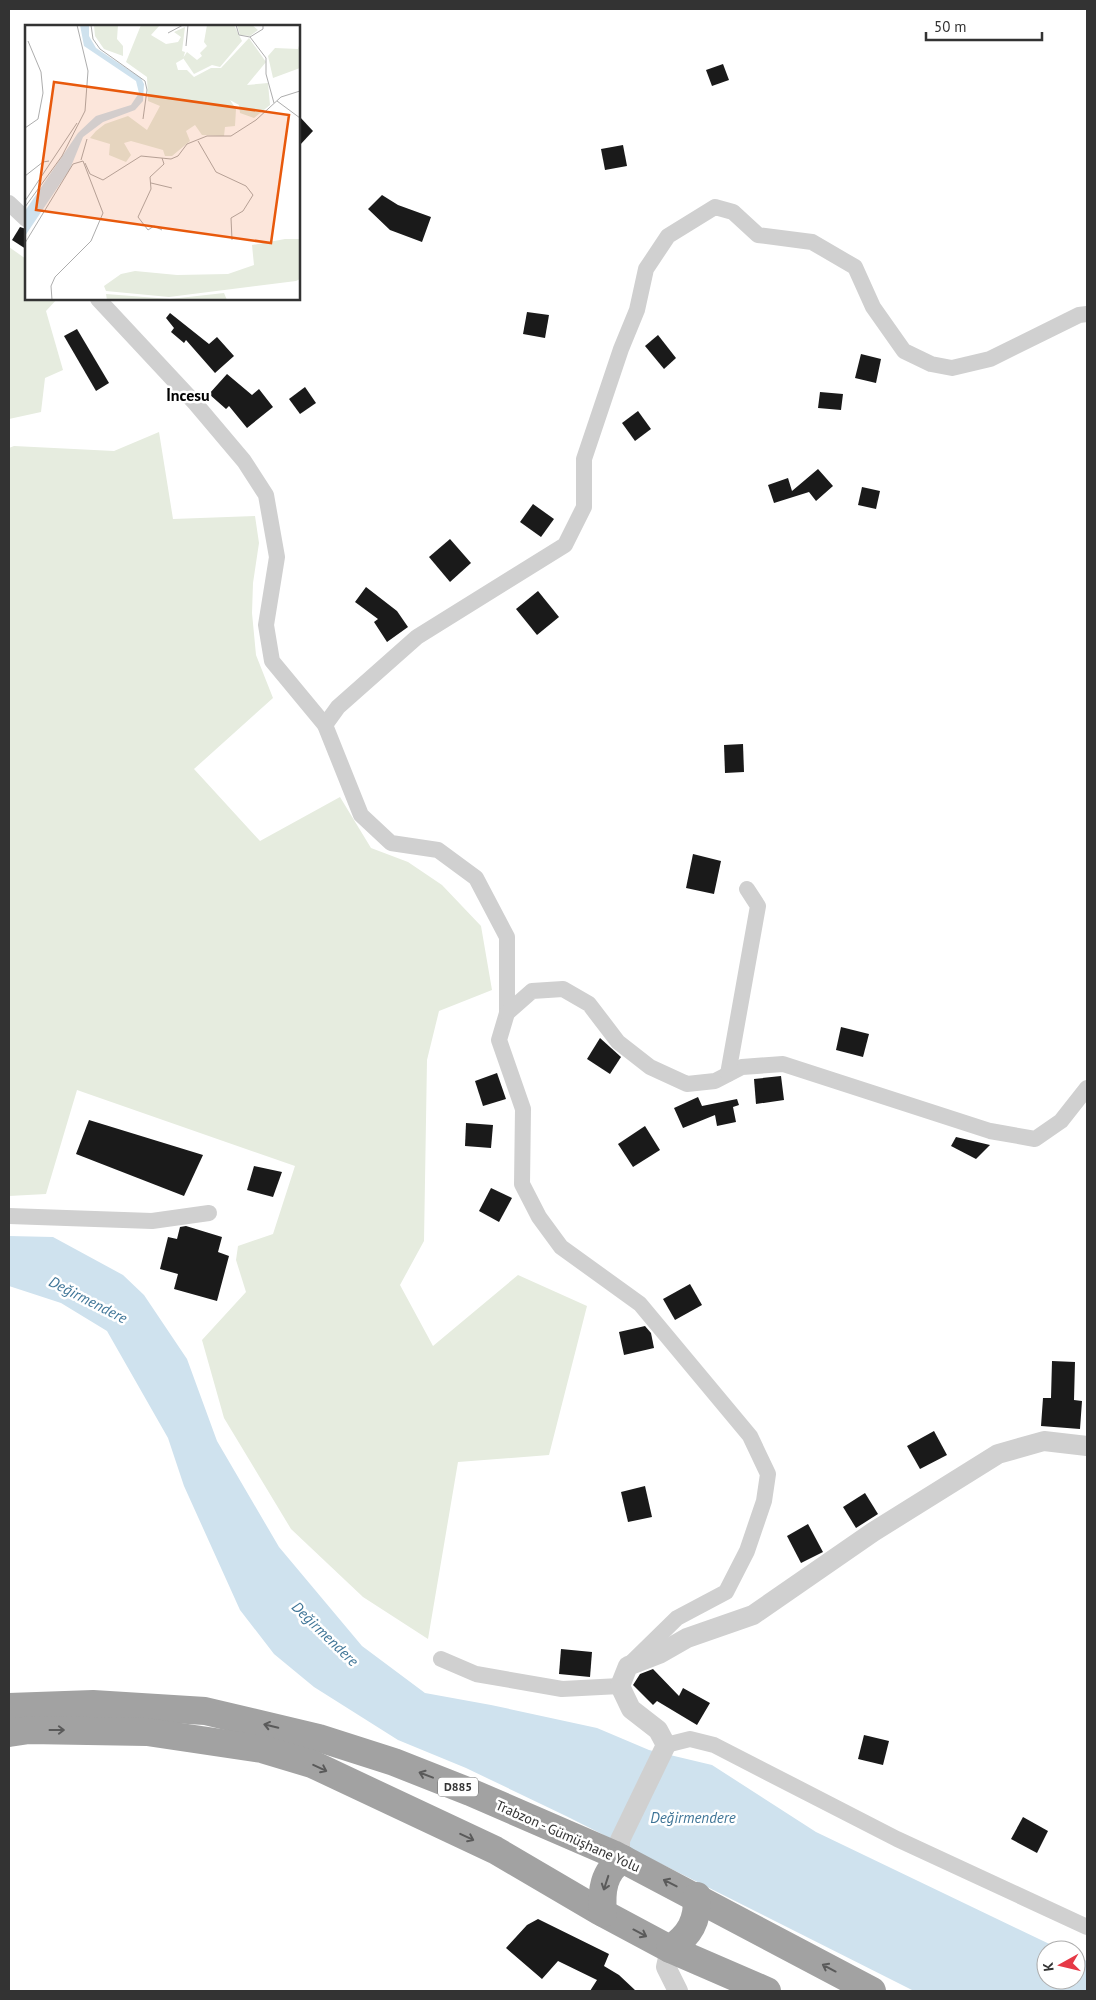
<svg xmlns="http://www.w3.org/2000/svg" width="1096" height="2000" viewBox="0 0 1096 2000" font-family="'PT Sans',sans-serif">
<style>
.green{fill:#e6ecdf}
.water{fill:#cfe2ee}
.building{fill:#1a1a1a}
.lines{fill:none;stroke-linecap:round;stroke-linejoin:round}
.minor{stroke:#d0d0d0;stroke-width:16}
.tertiary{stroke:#d0d0d0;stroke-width:20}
.trunk{stroke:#a2a2a2;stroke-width:28}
.oneway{stroke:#5a5a5a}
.labels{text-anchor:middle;stroke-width:5;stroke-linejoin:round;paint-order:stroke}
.shield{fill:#fff;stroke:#707070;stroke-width:1}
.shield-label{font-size:12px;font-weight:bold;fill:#333}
.street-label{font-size:14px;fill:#333;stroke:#fff}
.water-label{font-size:15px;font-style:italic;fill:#3f7597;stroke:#fff}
.quarter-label{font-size:16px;font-weight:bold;fill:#000;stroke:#fff}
.inset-road{fill:none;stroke:#adadad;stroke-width:1}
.view{fill:#e8590c;fill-opacity:0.15;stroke:#e8590c;stroke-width:2.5}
.inset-edge{fill:none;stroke:#333;stroke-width:2.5}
</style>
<rect width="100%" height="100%" fill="#fff"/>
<g class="green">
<polygon points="9,247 26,259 26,299 57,299 46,311 63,370 45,378 41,412 9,419"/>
<polygon points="159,432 173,519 255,516 259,543 253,583 252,613 256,655 273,698 194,769 260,841 340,797 371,848 408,862 442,885 481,926 492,990 439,1011 427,1060 424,1241 400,1285 433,1346 518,1275 587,1306 549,1455 458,1462 428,1639 363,1597 291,1529 224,1418 202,1340 246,1292 236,1260 238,1246 273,1234 295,1166 77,1090 46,1194 9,1196 9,448 14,446 114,451"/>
</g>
<polygon class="water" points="9,1236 53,1237 123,1275 144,1295 187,1359 217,1441 279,1547 362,1646 425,1693 491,1705 597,1728 649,1750 712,1765 816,1832 1062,1950 1046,1950 1046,1980 1076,1980 1076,1956 1087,1961 1087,1991 914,1991 566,1816 466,1768 398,1740 314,1687 274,1654 240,1610 184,1486 168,1438 107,1331 61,1303 9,1286"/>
<g class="building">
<polygon points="723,64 729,80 712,86 706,70"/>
<polygon points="299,116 313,131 299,146"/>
<polygon points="623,145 627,166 605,170 601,149"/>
<polygon points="382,195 398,205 431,217 422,242 390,230 368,209"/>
<polygon points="20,227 26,229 26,249 12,240"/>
<polygon points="527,312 549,315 545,338 523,334"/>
<polygon points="170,313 209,344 217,337 234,356 215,373 186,340 184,343 171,332 174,328 166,318"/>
<polygon points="77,329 109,383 96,391 64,336"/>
<polygon points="658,335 676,358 664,369 645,346"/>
<polygon points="861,354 881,359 876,383 855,378"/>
<polygon points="227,374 252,395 259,389 273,407 247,428 229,406 226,409 209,394"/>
<polygon points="305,387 316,403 300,414 289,399"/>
<polygon points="820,392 843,394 841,410 818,408"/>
<polygon points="638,411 651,429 635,441 622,423"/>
<polygon points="818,469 833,486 816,501 809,492 774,503 768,485 788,478 792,491"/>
<polygon points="862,487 880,491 876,509 858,505"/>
<polygon points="533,504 554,519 541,537 520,522"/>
<polygon points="450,539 471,563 450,582 429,557"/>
<polygon points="366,587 397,611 408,627 387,642 374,622 378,619 355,602"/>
<polygon points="538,591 559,617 537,635 516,609"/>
<polygon points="743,744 744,772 725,773 724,745"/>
<polygon points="693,854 721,861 714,894 686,888"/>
<polygon points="841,1027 869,1034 863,1057 836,1050"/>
<polygon points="600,1038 621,1057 610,1074 587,1059"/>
<polygon points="497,1073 506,1099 483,1106 475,1081"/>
<polygon points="781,1076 784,1100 756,1104 754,1079"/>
<polygon points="698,1097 702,1106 737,1099 739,1105 733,1107 736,1122 717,1126 715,1115 683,1128 674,1108"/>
<polygon points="89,1120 203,1155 184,1196 76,1154"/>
<polygon points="466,1123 493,1125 491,1148 465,1146"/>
<polygon points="645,1126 660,1150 633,1167 618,1144"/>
<polygon points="956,1137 990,1145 976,1159 951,1146"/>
<polygon points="254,1166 282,1172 273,1197 247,1190"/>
<polygon points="491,1188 512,1198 499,1222 479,1211"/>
<polygon points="186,1226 222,1237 218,1252 229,1256 217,1301 174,1289 178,1274 160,1269 168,1237 177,1239 180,1227"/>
<polygon points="690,1284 702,1305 675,1320 663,1299"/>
<polygon points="645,1326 651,1333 654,1348 624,1355 619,1332"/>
<polygon points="1052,1361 1075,1362 1074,1400 1082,1401 1080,1429 1041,1426 1043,1398 1051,1398"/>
<polygon points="934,1431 947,1455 920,1469 907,1446"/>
<polygon points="645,1486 652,1517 628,1522 621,1492"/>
<polygon points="865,1493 878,1514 856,1528 843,1507"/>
<polygon points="808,1524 823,1552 801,1563 787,1536"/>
<polygon points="561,1649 592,1652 590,1677 559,1674"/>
<polygon points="653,1669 679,1696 683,1688 710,1703 697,1725 657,1701 653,1705 633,1685 640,1674"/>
<polygon points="864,1735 889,1741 883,1765 858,1759"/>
<polygon points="1023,1817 1048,1831 1037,1853 1011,1839"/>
<polygon points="538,1919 609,1954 604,1966 619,1975 636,1991 590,1991 597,1980 558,1961 542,1979 506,1948 527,1925"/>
</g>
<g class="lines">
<g class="minor">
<polyline points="9,203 26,219"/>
<polyline points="98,299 195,403 244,461 266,495 277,557 266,625 272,661 325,725 361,815 391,843 438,850 476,878 507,937 507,1013 499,1040 523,1109 522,1184 539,1217 561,1247 640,1304 750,1436 768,1474 764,1501 747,1551 726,1592 677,1618 630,1664"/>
<polyline points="325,725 338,707 417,637 565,545 584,507 584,459 621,349 637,310 646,269 668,236 715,207 733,212 758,235 812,242 855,267 873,307 904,351 931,364 952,368 990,359 1079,315 1087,314"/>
<polyline points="507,1013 532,991 563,989 589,1004 618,1042 650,1067 687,1084 715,1081 742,1067 783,1064 990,1131 1035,1139 1061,1121 1087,1088"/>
<polyline points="728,1074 758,906 747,889"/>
<polyline points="9,1216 152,1221 209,1213"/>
<polyline points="441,1659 476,1674 562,1689 620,1686"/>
<polyline points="666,1745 690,1739 714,1745 897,1839 1087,1927"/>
</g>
<g class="tertiary">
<polyline points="623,1859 620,1850 620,1840 666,1745 658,1730 631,1709 620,1686 628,1666 659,1654 687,1638 753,1615 873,1532 998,1454 1044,1441 1087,1446"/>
<polyline points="670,1949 666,1967 678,1991"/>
</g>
<g class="trunk">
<polyline points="9,1707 93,1704 205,1711 319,1738 394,1762 470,1792 613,1854 872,1991"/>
<polyline points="9,1733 29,1730 147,1732 262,1749 312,1764 495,1850 599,1911 670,1949 767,1991"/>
<path d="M603,1913C601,1892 603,1871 623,1859"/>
<path d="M670,1949C690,1935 698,1921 697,1896"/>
</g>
</g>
<defs><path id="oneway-shaft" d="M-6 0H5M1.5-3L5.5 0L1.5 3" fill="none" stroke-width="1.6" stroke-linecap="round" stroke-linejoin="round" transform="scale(1.25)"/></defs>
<g class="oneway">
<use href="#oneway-shaft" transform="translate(271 1726) rotate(-167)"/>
<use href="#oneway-shaft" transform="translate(57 1730)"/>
<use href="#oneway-shaft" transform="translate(320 1768) rotate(25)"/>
<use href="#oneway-shaft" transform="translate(426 1775) rotate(-159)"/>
<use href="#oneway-shaft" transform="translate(467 1837) rotate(25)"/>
<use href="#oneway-shaft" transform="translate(606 1883) rotate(108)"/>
<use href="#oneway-shaft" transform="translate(670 1883) rotate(-153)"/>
<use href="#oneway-shaft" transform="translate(640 1933) rotate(28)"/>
<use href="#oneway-shaft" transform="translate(829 1968) rotate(-152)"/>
</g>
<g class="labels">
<rect class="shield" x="438" y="1777.5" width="40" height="19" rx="4"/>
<g class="shield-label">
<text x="458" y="1791">D885</text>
</g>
<g class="street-label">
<text transform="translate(568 1836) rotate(24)" y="5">Trabzon - Gümüşhane Yolu</text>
</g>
<g class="water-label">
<text transform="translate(88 1300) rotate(27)" y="5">Değirmendere</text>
<text transform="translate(325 1634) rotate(44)" y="5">Değirmendere</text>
<text x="693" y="1823">Değirmendere</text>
</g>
<g class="quarter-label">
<text x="188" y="401">İncesu</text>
</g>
</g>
<g transform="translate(25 25)">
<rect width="275" height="275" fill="#fff"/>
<path d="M69,0H93L92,14L98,21V31L79,24L70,11ZM116,0H135L126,10L141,19L153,17L156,12L149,7L160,2L157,26L160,27L158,34L151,38L153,45H162L169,52L186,43H196L224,13L241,37L222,60L243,58L245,80L229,93L215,88L214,80L205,75L211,84L210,101L200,102L199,111H196L177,110L170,100L161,106L165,116L147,131H140L138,125L106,116L99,118L106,130L101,137L84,130L85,119L65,113L71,106L80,99L103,91L122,105L135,81L123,76L122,52L101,37ZM182,0H209L217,16L195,42L187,40L169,49L158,33L162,27L172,35L177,31L175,28L182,21L179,17ZM212,0H227L233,5L225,11L215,10ZM275,17V43L248,53L243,31L250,23L273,24ZM260,214H275V254L271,256L144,272L81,266L79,261L96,249L110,246L152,250L203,249L229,240L227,220ZM199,268L202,275H82L81,269L145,274Z" fill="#e6ecdf"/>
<path d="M55,0H64V11L71,23L116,53L119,59L118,76L110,85L78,97L58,112L45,144L0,211V186L53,108L71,91L106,80L114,68L111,56L59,21Z" fill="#cfe2ee"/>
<path class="inset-road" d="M66,0L68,14L75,24L120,56L122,65L118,94M211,0L214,10L225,12M238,0V4L225,12L241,33V49L249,78M143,8L158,0M161,21L163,0M252,76L275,93M0,103L13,94L18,68L16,47L3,16M173,116L191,147L221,161L228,170L218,186L206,193L207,215M137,133L139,139L125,152L126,164L113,192L123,205L129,201L137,205M56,135L62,114M60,138L65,149L78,155L116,131L146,134L153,131L162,119L182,111H206L231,95L256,72L275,66M0,151L18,137L24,136M126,158L147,163M0,176L52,98M0,182L37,131L60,86L63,46L52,0M0,218L48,139L58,136L78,188L66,216L30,252L26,261L27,275"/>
<path class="view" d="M29,57L264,90L246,218L11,185Z"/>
<rect width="275" height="275" class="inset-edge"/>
</g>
<rect width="1096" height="2000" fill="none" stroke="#333333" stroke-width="20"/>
<g transform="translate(1061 1965) rotate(262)"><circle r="24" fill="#ffffff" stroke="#adadad"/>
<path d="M0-4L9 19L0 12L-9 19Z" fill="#e63946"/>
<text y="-8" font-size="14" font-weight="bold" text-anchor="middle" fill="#333333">K</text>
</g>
<path d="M926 32v8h116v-8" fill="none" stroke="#333333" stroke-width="2.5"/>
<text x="934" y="32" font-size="15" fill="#333333" stroke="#ffffff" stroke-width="4" paint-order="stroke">50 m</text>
</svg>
